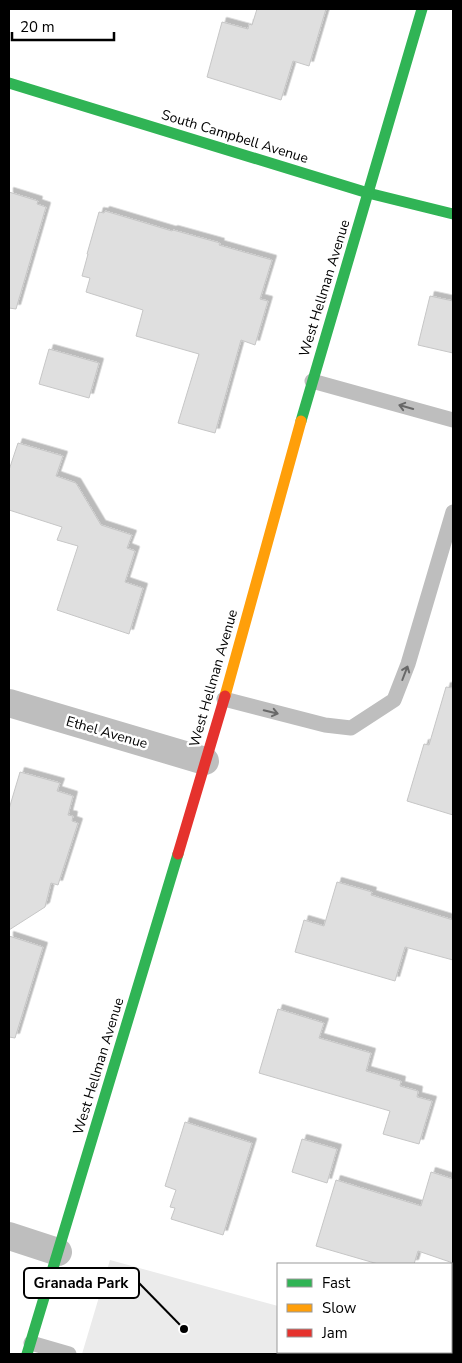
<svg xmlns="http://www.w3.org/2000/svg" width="462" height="1363" viewBox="0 0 462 1363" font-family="'Nunito Sans',sans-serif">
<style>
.green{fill:#ebebeb}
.building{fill:#dfdfdf;stroke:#c6c6c6;filter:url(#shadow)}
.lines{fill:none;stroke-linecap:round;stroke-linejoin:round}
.lane{stroke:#bebebe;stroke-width:15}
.street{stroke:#bebebe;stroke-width:28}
.fast{stroke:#30b455;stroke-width:11}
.slow{stroke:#ff9f0a;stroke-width:11}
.jam{stroke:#e5322d;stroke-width:11}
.oneway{stroke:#686868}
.labels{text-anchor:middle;stroke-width:5;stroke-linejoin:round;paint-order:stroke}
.street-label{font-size:14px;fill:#000;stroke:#fff}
.leader{fill:none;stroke:#000;stroke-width:2}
.callout-dot{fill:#000;stroke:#fff;stroke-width:2}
.callout{fill:#fff;stroke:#000;stroke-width:2}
.callout-label{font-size:15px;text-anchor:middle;font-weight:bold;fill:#000}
</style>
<defs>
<filter id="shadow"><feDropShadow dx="4.5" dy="-4.5" stdDeviation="0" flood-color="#0004"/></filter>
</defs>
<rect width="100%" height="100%" fill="#fff"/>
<polygon class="green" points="110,1260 278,1306 278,1352 442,1352 451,1354 82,1354"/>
<g class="building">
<polygon points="257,9 326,9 309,66 293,61 281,100 207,77 222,22 248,29 249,24 252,25"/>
<polygon points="9,192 38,201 37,204 46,207 16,309 9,308"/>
<polygon points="105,211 172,231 173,230 220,243 219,245 272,260 260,299 268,301 255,345 241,340 215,433 178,423 199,354 136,336 143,310 86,292 90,278 82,276 88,254 87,254 99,212 104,213"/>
<polygon points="430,296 453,301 453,353 418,345"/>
<polygon points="49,349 99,363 89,398 39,384"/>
<polygon points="18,443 63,456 56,476 76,483 101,525 132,535 127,548 135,551 125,582 143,588 129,634 57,610 78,546 57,540 62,527 9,510 9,470"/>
<polygon points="446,687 453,688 453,815 407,801 424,744 429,745"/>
<polygon points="20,772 60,783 57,791 73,796 68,815 73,816 72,821 78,823 58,885 51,883 45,907 9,930 9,809"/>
<polygon points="337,882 372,892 371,895 453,920 453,960 405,947 395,981 295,952 304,920 324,926"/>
<polygon points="9,936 43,947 15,1038 9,1037"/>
<polygon points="278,1009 324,1023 319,1038 371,1053 366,1071 401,1081 400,1086 418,1091 417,1097 432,1101 419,1144 383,1134 390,1111 259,1073"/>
<polygon points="185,1122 252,1143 223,1235 171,1219 175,1208 170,1207 176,1190 165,1186"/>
<polygon points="302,1139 337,1149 327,1183 292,1172"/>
<polygon points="431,1172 453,1179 453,1263 418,1251 414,1264 378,1264 316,1246 336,1180 421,1206"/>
</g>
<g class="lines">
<g class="lane">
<polyline points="312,381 453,420"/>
<polyline points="224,699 325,725 351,728 394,700 408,664 453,512"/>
<polyline points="31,1343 69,1354"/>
</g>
<g class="street">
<polyline points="9,703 205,761"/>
<polyline points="9,1236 58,1252"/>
</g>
<g class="fast">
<polyline points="9,83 368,193 453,214"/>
<polyline points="301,421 422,9"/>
<polyline points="27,1354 178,854"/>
</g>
<polyline class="slow" points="225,696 301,421"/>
<polyline class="jam" points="178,854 225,696"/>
</g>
<defs><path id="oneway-shaft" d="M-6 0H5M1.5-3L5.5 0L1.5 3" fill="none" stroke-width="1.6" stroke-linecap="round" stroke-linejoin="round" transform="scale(1.25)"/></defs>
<g class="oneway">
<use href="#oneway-shaft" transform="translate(406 407) rotate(-164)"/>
<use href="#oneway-shaft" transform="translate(405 673) rotate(-69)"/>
<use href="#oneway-shaft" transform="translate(271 712) rotate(14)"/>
</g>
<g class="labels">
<g class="street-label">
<text transform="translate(235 136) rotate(17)" y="5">South Campbell Avenue</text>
<text transform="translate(324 288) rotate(-73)" y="5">West Hellman Avenue</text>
<text transform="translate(213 678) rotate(-74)" y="5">West Hellman Avenue</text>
<text transform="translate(107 732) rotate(16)" y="5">Ethel Avenue</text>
<text transform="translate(98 1066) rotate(-73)" y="5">West Hellman Avenue</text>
</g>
</g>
<path class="leader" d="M184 1329L139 1283"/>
<circle class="callout-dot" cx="184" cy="1329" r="5"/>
<rect class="callout" x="24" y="1268" width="115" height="30" rx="5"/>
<g class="callout-label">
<text x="81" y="1288">Granada Park</text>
</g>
<rect width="462" height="1363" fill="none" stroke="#000000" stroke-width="20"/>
<rect x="277" y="1263" width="175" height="90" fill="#ffffff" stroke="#999999"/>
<rect x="287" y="1279" width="25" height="8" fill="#30b455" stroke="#999999"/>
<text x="322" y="1288" font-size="15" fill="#000000">Fast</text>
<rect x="287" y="1304" width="25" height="8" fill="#ff9f0a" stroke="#999999"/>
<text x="322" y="1313" font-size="15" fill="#000000">Slow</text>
<rect x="287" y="1329" width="25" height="8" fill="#e5322d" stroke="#999999"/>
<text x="322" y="1338" font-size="15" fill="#000000">Jam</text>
<path d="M12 32v8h102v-8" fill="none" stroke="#000000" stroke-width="2.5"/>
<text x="20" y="32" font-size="15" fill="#000000" stroke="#ffffff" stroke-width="4" paint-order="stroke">20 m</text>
</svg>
